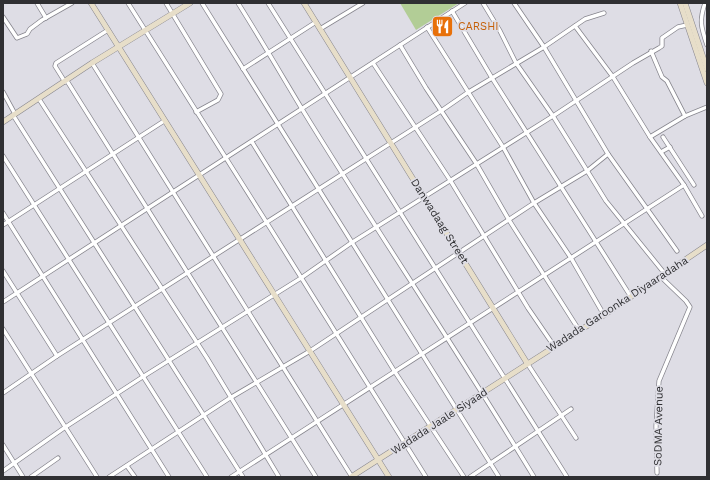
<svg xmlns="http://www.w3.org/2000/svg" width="710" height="480" viewBox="0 0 710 480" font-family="'Work Sans',sans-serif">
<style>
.green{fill:#b2cd96}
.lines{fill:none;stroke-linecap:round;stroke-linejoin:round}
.street-casing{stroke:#87868e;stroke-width:5}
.secondary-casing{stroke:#87868e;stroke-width:6}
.street{stroke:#fff;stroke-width:3.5}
.secondary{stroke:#e7dec9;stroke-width:5}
.labels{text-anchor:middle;stroke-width:3.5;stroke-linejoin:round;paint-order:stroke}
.food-label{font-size:11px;fill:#c56008;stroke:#dedde5;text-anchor:start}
.street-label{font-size:11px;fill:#2f2f32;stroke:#dedde5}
</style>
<rect width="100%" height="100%" fill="#dedde5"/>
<polygon class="green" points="400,3 459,3 416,30"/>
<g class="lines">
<defs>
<g id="street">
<polyline points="37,3 46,18"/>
<polyline points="128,3 267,223 426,477"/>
<polyline points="166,3 221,94 218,100 196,112"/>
<polyline points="202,3 499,477"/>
<path d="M238,3C260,38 281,74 302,109C378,233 459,353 534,477"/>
<polyline points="268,3 567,477"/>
<polyline points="483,3 500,31 516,63 553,116 606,201 665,274"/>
<polyline points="514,3 544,47 608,154 677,251"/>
<path d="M705,3C699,21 701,27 707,45"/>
<polyline points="452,11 492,78 631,297"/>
<polyline points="3,17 17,38 27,34 30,29 42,20 72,3"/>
<polyline points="575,26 613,77 650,137 684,185 702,216"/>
<polyline points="427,27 503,147 534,203 571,258 604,315"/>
<polyline points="320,29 363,3"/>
<polyline points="400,45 426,88 476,163 509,220 579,330"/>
<polyline points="651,51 662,77 667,81 685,116"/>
<polyline points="92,63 352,477"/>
<polyline points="373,63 450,180 528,308 554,346"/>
<polyline points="243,69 316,22"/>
<polyline points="67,81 316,477"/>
<polyline points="65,82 55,66 56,63 108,30"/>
<polyline points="3,92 15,114"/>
<polyline points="39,99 207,358 279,477"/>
<polyline points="13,115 243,477"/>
<polyline points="650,137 685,116 707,107"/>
<polyline points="663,137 694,185"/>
<polyline points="252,142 395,372 464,477"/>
<polyline points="661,152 670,147"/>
<polyline points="3,156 207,477"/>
<polyline points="3,213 169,477"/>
<polyline points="3,225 164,121"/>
<polyline points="3,271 57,356"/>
<polyline points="3,302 465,3"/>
<polyline points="3,329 97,477"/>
<polyline points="527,363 576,438"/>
<polyline points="3,393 57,356 441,111 467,93 544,47 585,19 604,13"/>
<polyline points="3,445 23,477"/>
<polyline points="127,466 135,477"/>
<polyline points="3,471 64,428 144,376 301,278 351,243 553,116 633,63 659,48 662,46 662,38 678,27 687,25"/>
<polyline points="657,473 656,426 659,381 690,307 686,301 661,277"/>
<polyline points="31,477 58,458"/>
<polyline points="109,477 230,398 310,351 534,203 587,171 608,154"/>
<polyline points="231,477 684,185"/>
<polyline points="470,477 571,409"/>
</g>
<g id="secondary">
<polyline points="91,3 389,477"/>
<polyline points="304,3 527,363"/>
<polyline points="680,3 707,83"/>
<polyline points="685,3 707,69"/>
<polyline points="3,122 92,63 190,3"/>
<polyline points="351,477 604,315 707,245"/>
</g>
</defs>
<use href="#street" class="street-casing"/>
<use href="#secondary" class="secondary-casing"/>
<use href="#street" class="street"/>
<use href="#secondary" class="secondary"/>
</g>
<defs>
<symbol id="restaurant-square" viewBox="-11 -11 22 22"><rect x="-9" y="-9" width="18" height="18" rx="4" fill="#e8710a" stroke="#dedde5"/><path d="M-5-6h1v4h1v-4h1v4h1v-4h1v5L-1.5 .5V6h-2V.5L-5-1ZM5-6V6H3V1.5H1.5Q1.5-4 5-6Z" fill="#fff"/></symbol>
</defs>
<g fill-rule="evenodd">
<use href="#restaurant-square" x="430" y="14" width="25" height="25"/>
</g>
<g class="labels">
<g class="food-label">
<text x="458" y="30">CARSHI</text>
</g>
<g class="street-label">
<text transform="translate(440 221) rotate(58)" y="4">Danwadaag Street</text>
<text transform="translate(617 304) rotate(-33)" y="4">Wadada Garoonka Diyaaradaha</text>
<text transform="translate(439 421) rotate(-33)" y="4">Wadada Jaale Siyaad</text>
<text transform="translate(658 426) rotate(-89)" y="4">SoDMA Avenue</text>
</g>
</g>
<rect width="710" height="480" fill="none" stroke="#2f2f32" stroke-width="8"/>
</svg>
